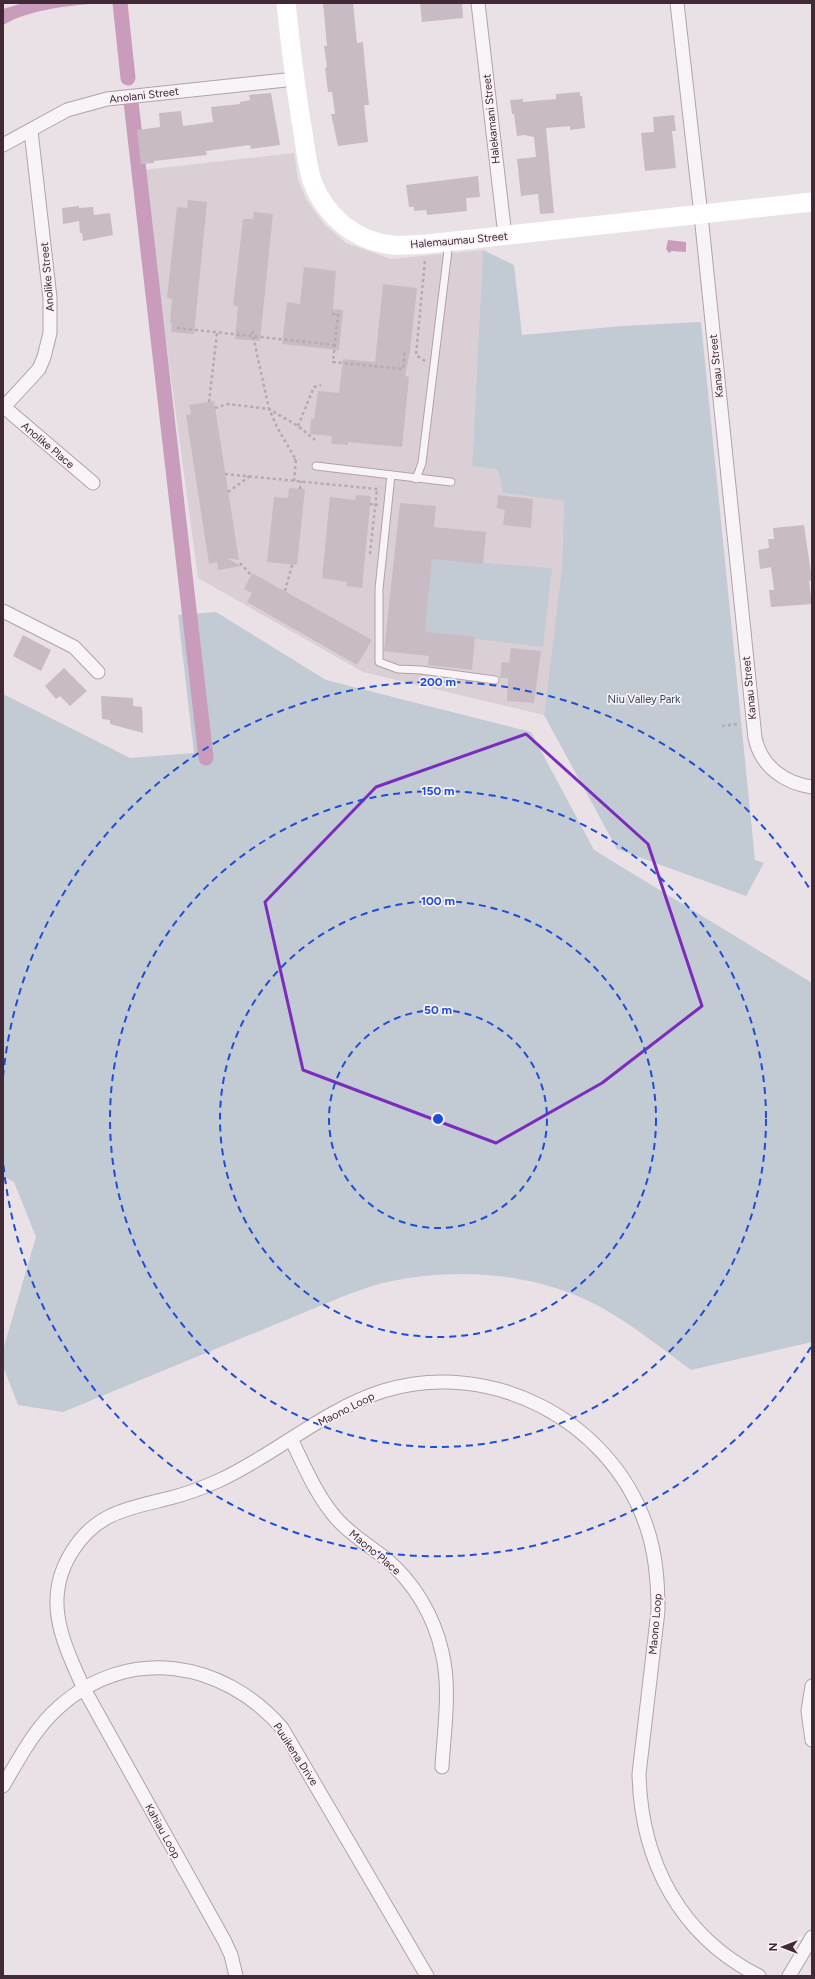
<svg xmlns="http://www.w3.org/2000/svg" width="815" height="1979" viewBox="0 0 815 1979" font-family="Figtree,sans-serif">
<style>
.built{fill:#dbcfd6}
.green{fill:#c2cad3}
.water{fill:#c99cbc}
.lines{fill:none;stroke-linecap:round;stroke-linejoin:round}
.canal{stroke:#c99cbc;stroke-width:15}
.building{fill:#c9bbc3}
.lane-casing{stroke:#b0a2aa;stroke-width:9}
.street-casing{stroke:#b0a2aa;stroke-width:15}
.path{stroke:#b6aab1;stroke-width:2.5;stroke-dasharray:3 3;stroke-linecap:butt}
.lane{stroke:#f8f3f6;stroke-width:7}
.street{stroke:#f8f3f6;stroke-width:13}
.secondary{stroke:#fff;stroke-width:19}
.marked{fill:none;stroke:#7b2cbf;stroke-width:3;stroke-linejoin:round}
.ring{fill:none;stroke:#1d4ed8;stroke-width:2;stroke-dasharray:7 5}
.labels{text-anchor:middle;stroke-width:3.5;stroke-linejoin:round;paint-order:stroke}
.street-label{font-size:11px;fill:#412937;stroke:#f7f0f4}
.park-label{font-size:11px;fill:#37475c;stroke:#f7f0f4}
.centre{fill:#1d4ed8;stroke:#f7f0f4;stroke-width:2}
.ring-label{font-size:12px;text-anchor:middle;font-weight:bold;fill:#1d4ed8;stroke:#f7f0f4;stroke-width:3.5;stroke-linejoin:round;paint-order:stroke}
</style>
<rect width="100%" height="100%" fill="#e9e1e6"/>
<polygon class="built" points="294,153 298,179 306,199 324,224 346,243 391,259 483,250 472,466 498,470 503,493 564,501 562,566 544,715 363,672 198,578 143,170"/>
<g class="green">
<polygon points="483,250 514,265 522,335 623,326 701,322 755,860 764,863 746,896 617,849 544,715 562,566 564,501 503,493 498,470 472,466"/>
<polygon points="432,559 552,568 543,647 425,633"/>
<path d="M216,612L326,680L531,732L594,850L812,983V1342L691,1370C663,1349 636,1328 606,1310C542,1273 459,1266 387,1282C373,1285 358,1291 344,1296L63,1412L18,1405L3,1366V1350L36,1237L14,1182L3,1176V694L130,758L194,753L178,615Z"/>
</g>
<g class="water">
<path d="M23,3H99C67,6 31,9 3,25V9Z"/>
<polygon points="668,240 686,242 686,252 671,251 670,253 668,252 666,249"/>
</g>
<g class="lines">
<g class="canal">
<polyline points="120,3 128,78"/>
<polyline points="131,102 206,758"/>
</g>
</g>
<g class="building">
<polygon points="323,3 353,3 357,43 363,42 364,55 369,105 364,105 368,142 338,146 331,114 335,114 332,92 328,92 325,68 327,67 324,46 327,46"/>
<polygon points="420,3 462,3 463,18 422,22"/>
<polygon points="580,92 580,96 582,96 585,128 570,130 570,126 546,128 554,213 540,214 538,194 521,196 517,159 536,157 534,137 524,135 517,136 514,114 512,114 510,100 523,99 523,102 556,99 556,94"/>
<polygon points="271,93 280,145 251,149 250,145 206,151 207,155 154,161 154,163 141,164 137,130 160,127 159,113 181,111 183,126 213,122 211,107 240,104 240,102 250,100 249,95"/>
<polygon points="674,115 676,131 672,131 676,168 645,171 641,133 654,132 653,117"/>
<polygon points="478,176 480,197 466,198 467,211 427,215 426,210 414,211 414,207 409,207 406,185"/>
<polygon points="188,200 207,202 194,334 171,332 172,323 170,323 172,299 167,298 177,207 187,208"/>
<polygon points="79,206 79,208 93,207 94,215 110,213 113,235 83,241 82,233 80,233 79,221 63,224 62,208"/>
<polygon points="254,212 273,214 260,341 235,339 238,306 233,306 243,219 253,219"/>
<polygon points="304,267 336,271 333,309 343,310 339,350 282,344 287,302 300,304"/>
<polygon points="383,284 417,288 410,351 405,376 409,377 402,447 348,442 348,445 331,444 332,436 310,434 311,419 314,419 318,391 339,393 343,359 375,362"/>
<polygon points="214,401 239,560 227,558 241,566 218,570 217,562 209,564 186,415 191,414 189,405"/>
<polygon points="289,488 305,489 297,565 267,562 274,497 288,498"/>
<polygon points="356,495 371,496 362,588 346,586 347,582 322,578 330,497 355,500"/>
<polygon points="498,495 533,499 531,528 503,525 505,510 497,508"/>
<polygon points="400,503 436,506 434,527 486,532 483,564 432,559 425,632 475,637 472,670 428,665 429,656 384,651"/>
<polygon points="804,525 812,580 809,581 812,604 771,607 769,590 774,590 771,567 760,569 758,550 769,548 768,539 774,539 773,528"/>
<polygon points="252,573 372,640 357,665 247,602 252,593 244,589"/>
<polygon points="23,635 51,650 41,671 13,656"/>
<polygon points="511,648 541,651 534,703 507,701 508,678 500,678 502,662 509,663"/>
<polygon points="64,668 87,691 70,706 60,696 56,699 45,686"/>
<polygon points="101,696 133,698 133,706 142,707 143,733 110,724 110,720 102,719"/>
</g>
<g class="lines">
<defs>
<g id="lane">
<polyline points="316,466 451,482"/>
<polyline points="391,475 379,589 379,662 398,669 421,670 495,680"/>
<polyline points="416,479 422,463 449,242"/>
</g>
<g id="street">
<polyline points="478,3 505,236"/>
<path d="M677,3L701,215L755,738C761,766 784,783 812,787"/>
<polyline points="3,145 67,110 107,99 295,79"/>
<polyline points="4,407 93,483"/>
<polyline points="3,408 39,369 44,357 50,333 50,298 31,131"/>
<polyline points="3,611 74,647 98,672"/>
<path d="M291,1439C304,1465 316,1495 336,1518C350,1534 368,1545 385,1558C414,1582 434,1616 442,1652C451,1689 444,1730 442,1767"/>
<polyline points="812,1686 808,1711 812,1740"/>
<path d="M3,1786C19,1759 34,1729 59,1707C128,1645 223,1660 282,1728L427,1976"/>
<path d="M236,1976L231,1955L224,1940L84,1689C63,1642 41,1599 73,1550C97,1512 130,1508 170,1498C186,1494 202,1488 218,1481C275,1455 323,1410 383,1391C490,1358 609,1419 646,1525C656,1553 658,1581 658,1611L639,1774C641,1861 680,1936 759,1976"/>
<polyline points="789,1976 812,1937"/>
</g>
</defs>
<use href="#lane" class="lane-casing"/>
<use href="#street" class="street-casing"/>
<g class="path">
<polyline points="332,314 338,314 333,362 403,369 405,350"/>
<polyline points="177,328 335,345"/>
<polyline points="252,331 269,409 278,429 296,460 294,459"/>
<polyline points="425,361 416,355 425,260"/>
<polyline points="209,402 217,333"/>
<polyline points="215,408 228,404 269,409 298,426 315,440"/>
<polyline points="298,426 314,387 321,385"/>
<polyline points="225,474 377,489 380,487"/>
<polyline points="294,481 296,460"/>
<polyline points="300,489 301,481"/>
<polyline points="228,492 250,476"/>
<polyline points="370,504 378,505"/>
<polyline points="370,554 377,489"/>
<polyline points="240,563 251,575"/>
<polyline points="285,591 292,565"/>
<polyline points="722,726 737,724"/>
</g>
<use href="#lane" class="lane"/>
<use href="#street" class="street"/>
<path class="secondary" d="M286,3C290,42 295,82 301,121C305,141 306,164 313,183C326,217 357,242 393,245C404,246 416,244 427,244L812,202"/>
</g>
<path class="marked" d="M526,734L648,844L702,1006L602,1083L496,1143L303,1070L265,902L376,787Z"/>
<g class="ring">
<circle cx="438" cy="1119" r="109"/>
<circle cx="438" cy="1119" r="218"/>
<circle cx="438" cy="1119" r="328"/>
<path d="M811 1347A437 437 0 0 1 3 1161M3 1077A437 437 0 0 1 811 891"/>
</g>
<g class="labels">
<g class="street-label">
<text transform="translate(144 95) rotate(-7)" y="4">Anolani Street</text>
<text transform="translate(491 119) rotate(-96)" y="4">Halekamani Street</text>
<text transform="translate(459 240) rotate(-5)" y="4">Halemaumau Street</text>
<text transform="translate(47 277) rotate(-95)" y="4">Anolike Street</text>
<text transform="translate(716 366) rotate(-96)" y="4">Kanau Street</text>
<text transform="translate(48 445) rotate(40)" y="4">Anolike Place</text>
<text transform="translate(749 688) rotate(-96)" y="4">Kanau Street</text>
<text transform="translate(346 1409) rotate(-27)" y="4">Maono Loop</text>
<text transform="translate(375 1552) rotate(40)" y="4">Maono Place</text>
<text transform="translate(655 1624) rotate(-85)" y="4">Maono Loop</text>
<text transform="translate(296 1754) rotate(57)" y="4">Puuikena Drive</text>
<text transform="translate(163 1831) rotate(61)" y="4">Kahiau Loop</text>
</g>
<g class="park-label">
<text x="644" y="703">Niu Valley Park</text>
</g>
</g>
<circle cx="438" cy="1119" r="6" class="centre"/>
<g class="ring-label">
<text x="438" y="686">200 m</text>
<text x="438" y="795">150 m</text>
<text x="438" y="905">100 m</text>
<text x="438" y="1014">50 m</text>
</g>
<rect width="815" height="1979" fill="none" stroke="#412937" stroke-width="8"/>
<g transform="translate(783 1947) rotate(270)" stroke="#f7f0f4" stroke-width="3" paint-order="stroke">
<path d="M0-3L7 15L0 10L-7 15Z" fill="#412937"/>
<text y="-6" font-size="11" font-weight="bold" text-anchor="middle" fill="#412937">N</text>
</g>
</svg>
